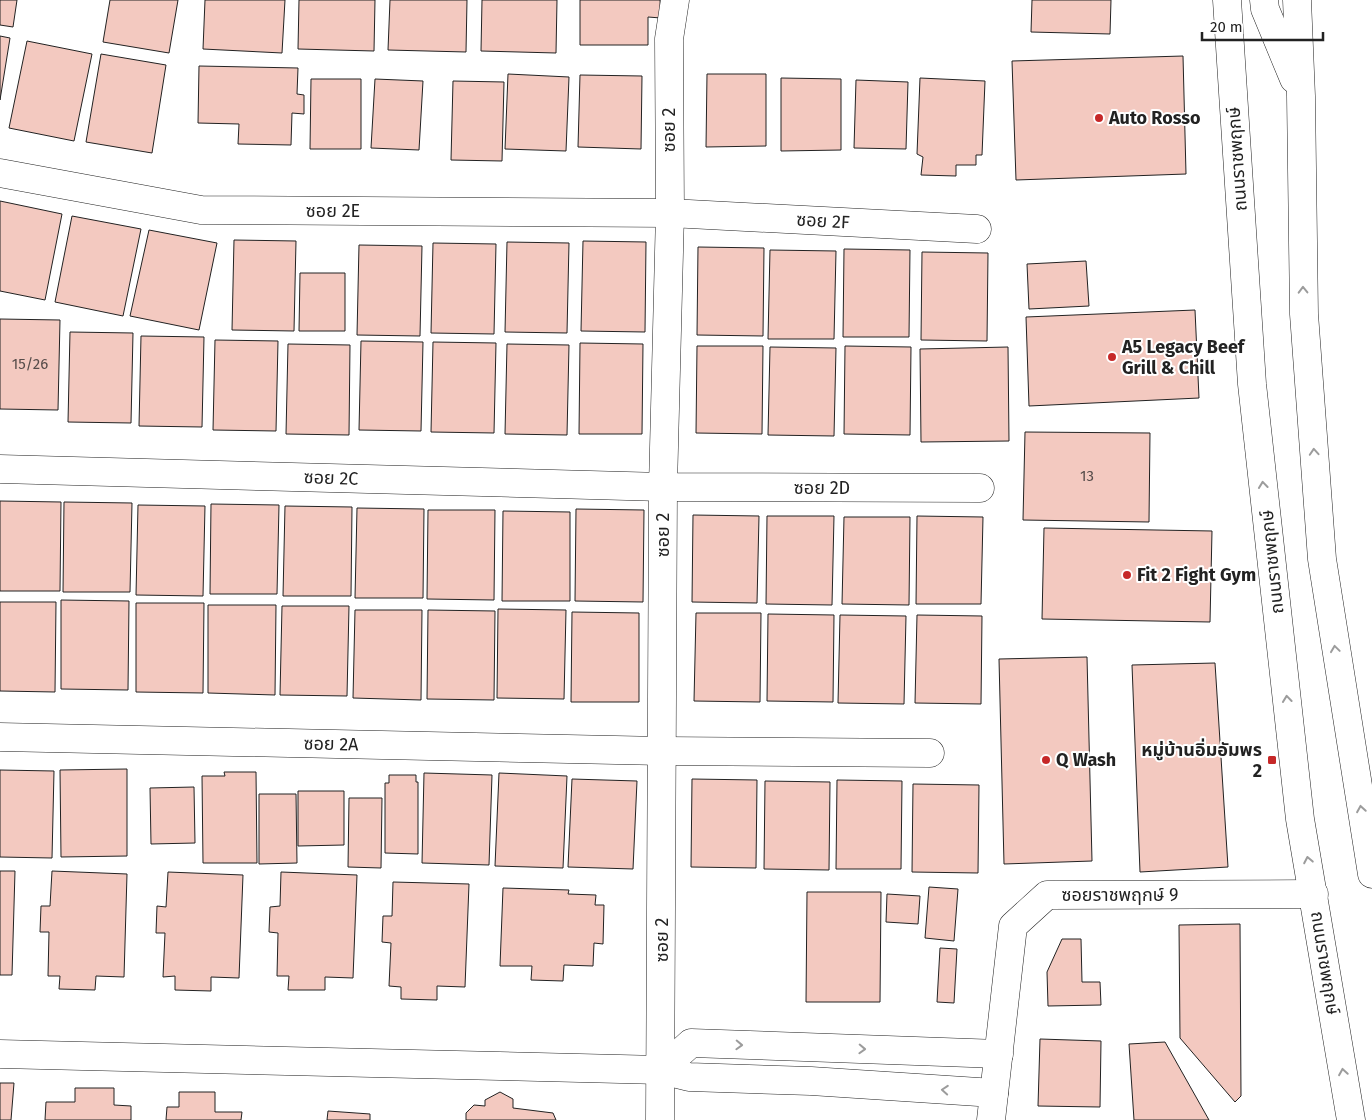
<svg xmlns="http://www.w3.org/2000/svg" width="1372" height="1120" viewBox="0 0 1372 1120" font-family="'Fira Sans','Noto Sans Thai',sans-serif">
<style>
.building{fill:#f3c9c0;stroke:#222}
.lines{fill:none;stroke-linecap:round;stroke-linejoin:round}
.minor-casing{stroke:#222;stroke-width:29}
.major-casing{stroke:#222;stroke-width:29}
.minor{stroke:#fff;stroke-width:28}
.major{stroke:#fff;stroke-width:28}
.oneway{stroke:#9c9c9c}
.poi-dot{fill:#c62828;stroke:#fff;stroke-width:2}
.labels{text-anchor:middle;stroke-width:4;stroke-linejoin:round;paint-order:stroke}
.number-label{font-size:15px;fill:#564c4a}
.poi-label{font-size:18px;font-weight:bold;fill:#222;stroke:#fff;text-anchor:start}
.street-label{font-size:18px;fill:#222;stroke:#fff}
</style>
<rect width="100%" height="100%" fill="#fff"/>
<g class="building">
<polygon points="0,0 17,0 13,27 0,25"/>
<polygon points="110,0 178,0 169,53 103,42"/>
<polygon points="205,0 285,0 282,53 203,49"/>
<polygon points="299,0 375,0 374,51 298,49"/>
<polygon points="390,0 467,0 466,52 388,50"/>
<polygon points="482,0 557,0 556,53 481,51"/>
<polygon points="580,0 660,0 661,18 648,17 648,45 580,45"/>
<polygon points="1032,0 1111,0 1110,34 1031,32"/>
<polygon points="0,36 10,38 0,100"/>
<polygon points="27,41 92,54 74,141 9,128"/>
<polygon points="101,54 166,65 152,153 86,142"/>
<polygon points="1183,56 1186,174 1016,180 1012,61"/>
<polygon points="199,66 298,68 297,94 304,95 304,114 292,113 291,145 238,144 239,124 198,123"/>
<polygon points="508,74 569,77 566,151 505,149"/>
<polygon points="707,74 766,74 766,146 706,147"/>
<polygon points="580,75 642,76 641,149 578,147"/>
<polygon points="781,78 841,79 841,150 781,151"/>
<polygon points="920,78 985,81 982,155 976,155 976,165 956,165 956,176 921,175 923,157 917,154"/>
<polygon points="311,79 361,79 361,149 310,149"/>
<polygon points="375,79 423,81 419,150 371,148"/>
<polygon points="856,80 908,82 906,149 854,148"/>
<polygon points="453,81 504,82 502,161 451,160"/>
<polygon points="0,201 62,214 45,300 0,291"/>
<polygon points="72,216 141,229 123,316 55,302"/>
<polygon points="149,230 217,243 199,330 130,316"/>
<polygon points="234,240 296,241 294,331 232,330"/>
<polygon points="583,241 646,242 645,332 581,331"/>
<polygon points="507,242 569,243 567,333 505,332"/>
<polygon points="433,243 496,244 494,334 431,333"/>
<polygon points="359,245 422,246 420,336 357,335"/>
<polygon points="698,247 764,248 763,336 697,335"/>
<polygon points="844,249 910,250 909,337 843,337"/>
<polygon points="770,250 836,251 834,339 768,339"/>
<polygon points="922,252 988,253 987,341 921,340"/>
<polygon points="1086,261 1089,306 1029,309 1027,264"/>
<polygon points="300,273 345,273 345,331 299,331"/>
<polygon points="1195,310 1199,398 1029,406 1026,317"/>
<polygon points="0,319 60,320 58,410 0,409"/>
<polygon points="70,332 133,333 131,423 68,422"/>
<polygon points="141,336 204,337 202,427 139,426"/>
<polygon points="215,340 278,341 276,431 213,430"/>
<polygon points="361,341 423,342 421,431 359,430"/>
<polygon points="433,342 496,343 494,433 431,432"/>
<polygon points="580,343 643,344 642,434 579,434"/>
<polygon points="288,344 350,345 349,435 286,434"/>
<polygon points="507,344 569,345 567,435 505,434"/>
<polygon points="697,346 763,346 762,434 696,433"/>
<polygon points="845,346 911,347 910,435 844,434"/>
<polygon points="770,347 836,348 834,436 768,435"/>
<polygon points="1008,347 1009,441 921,442 920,349"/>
<polygon points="1025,432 1150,433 1149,522 1023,520"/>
<polygon points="0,501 61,502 60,591 0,591"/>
<polygon points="64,502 132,503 130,592 63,592"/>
<polygon points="211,504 279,505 277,594 210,594"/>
<polygon points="138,505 205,506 203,596 136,595"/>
<polygon points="285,506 352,507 351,596 283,596"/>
<polygon points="357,508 424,509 423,598 355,598"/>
<polygon points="576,509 644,510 643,602 575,601"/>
<polygon points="428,510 495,510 494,600 427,599"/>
<polygon points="503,511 570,512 570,601 502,601"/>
<polygon points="693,515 759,516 757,603 692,602"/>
<polygon points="767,516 834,516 832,605 766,604"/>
<polygon points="917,516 983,517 981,604 916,604"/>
<polygon points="844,517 910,517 909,605 842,604"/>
<polygon points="1044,528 1212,531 1210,622 1042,619"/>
<polygon points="61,600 129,601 128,690 61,689"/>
<polygon points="0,602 56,602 55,692 0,691"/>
<polygon points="136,603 204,603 203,693 136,692"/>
<polygon points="208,605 276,605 275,695 208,693"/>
<polygon points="282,606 349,606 347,696 280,695"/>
<polygon points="498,609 566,610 564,699 497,698"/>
<polygon points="355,610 422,610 421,700 353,698"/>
<polygon points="428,610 495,611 494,700 427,699"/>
<polygon points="572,612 639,613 639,702 571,702"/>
<polygon points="696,613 761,613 760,702 694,701"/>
<polygon points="768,614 834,615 833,702 767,701"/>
<polygon points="840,615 906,616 904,704 838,703"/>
<polygon points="917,615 982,616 981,704 915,703"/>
<polygon points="1087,657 1092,861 1004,864 999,659"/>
<polygon points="1215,663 1228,867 1140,872 1132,665"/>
<polygon points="127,769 127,856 61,857 60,770"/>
<polygon points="0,770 54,771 52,858 0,857"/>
<polygon points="224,772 256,772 257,863 203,863 202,776 225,776"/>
<polygon points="424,773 492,775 489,865 422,863"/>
<polygon points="499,773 567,776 563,868 495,866"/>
<polygon points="389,775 416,775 416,782 418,782 418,854 385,853 385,783 389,783"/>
<polygon points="572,779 637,781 633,869 568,867"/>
<polygon points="692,779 757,780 756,868 691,867"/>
<polygon points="837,780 902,781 901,869 836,869"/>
<polygon points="765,781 830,782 829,870 764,869"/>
<polygon points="913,784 979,785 978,873 912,872"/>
<polygon points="194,787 195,843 151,844 150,788"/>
<polygon points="298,791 344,791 344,845 298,846"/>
<polygon points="259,794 296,794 297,863 259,864"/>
<polygon points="349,798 382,798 381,868 348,867"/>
<polygon points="0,871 15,871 12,975 0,975"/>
<polygon points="52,871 127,874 124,977 96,976 95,990 59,989 60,976 48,976 49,932 40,932 41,906 50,906"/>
<polygon points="168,872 243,875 239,978 211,977 211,991 175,990 175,976 163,977 165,933 156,933 157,906 166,907"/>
<polygon points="281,872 357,875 353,978 325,977 325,990 288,990 289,976 277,976 278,933 269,932 270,907 280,906"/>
<polygon points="393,882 469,884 465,987 437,986 437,1000 401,999 401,987 389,986 391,943 382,942 383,916 392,916"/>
<polygon points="929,887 958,889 954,941 925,938"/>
<polygon points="503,888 569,890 568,894 596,895 595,905 604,905 603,944 594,943 593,966 564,965 563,981 531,980 532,966 500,966"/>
<polygon points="807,892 881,892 880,1002 806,1002"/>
<polygon points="887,894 920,896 918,924 886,922"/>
<polygon points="1240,924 1241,1096 1235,1102 1180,1038 1179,925"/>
<polygon points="1062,939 1081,939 1082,982 1100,982 1101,1005 1048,1006 1047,972"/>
<polygon points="940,948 957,949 954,1003 937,1002"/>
<polygon points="1040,1039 1101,1041 1100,1107 1038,1106"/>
<polygon points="1165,1042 1209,1120 1134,1120 1129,1044"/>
<polygon points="0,1083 14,1083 11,1120 0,1120"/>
<polygon points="75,1088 114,1088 114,1105 131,1106 131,1120 45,1120 46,1102 75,1102"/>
<polygon points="179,1092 215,1092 215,1112 242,1112 241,1120 166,1120 167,1107 179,1107"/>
<polygon points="500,1092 513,1099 513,1108 553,1113 556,1120 466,1120 466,1113 474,1105 485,1106 485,1100"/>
<polygon points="328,1111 370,1114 370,1120 327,1120"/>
</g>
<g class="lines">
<defs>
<g id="minor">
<polyline points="0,173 201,210 670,213 977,229"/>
<polyline points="0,469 663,487 980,488"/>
<polyline points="0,737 663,751 930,753"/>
<polyline points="0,1054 661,1070 689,1077 811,1081 994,1093"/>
<polyline points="661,1070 691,1043 999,1054"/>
<polyline points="660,1120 663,487 670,213 669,39 675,0"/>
<polyline points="991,1120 1013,926 1047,895 1314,894"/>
</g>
<g id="major">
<polyline points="1227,0 1252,384 1300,819 1351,1120"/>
<polyline points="1264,0 1265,9 1294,79"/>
<polyline points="1297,0 1301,96 1304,314 1322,559 1372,874"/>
</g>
</defs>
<use href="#minor" class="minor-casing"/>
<use href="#major" class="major-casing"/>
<use href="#minor" class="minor"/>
<use href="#major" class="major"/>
</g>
<defs><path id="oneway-chevron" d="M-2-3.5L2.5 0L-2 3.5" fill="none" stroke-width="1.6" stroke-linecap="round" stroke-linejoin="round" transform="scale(1.25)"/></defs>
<g class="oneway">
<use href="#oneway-chevron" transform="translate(1303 290) rotate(-91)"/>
<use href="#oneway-chevron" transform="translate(1314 452) rotate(-94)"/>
<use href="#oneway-chevron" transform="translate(1263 485) rotate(-96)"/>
<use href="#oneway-chevron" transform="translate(1335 649) rotate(-98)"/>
<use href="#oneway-chevron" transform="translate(1287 699) rotate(-96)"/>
<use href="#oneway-chevron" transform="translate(1361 809) rotate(-99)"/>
<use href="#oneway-chevron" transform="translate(1308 860) rotate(-101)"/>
<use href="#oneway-chevron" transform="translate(739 1045) rotate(2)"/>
<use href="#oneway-chevron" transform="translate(862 1049) rotate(2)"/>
<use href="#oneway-chevron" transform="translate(1343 1072) rotate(-99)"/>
<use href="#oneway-chevron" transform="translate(945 1090) rotate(-176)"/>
</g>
<g class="poi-dot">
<circle cx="1099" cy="118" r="5"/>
<circle cx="1112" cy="357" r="5"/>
<circle cx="1127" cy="575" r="5"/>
<circle cx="1046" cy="760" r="5"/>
<rect x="1267" y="755" width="10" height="10" rx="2.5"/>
</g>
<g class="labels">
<g class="number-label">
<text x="30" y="369">15/26</text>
<text x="1087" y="481">13</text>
</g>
<g class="poi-label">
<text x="1109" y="124">Auto Rosso</text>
<text x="1122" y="353">A5 Legacy Beef<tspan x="1122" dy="21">Grill &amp; Chill</tspan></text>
<text x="1137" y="581">Fit 2 Fight Gym</text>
<text x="1262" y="756" text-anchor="end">หมู่บ้านอิ่มอัมพร<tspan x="1262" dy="21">2</tspan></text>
<text x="1056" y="766">Q Wash</text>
</g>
<g class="street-label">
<text transform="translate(669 130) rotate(-90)" y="6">ซอย 2</text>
<text transform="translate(1237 159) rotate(-94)" y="6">ถนนราชพฤกษ์</text>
<text x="333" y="217">ซอย 2E</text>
<text transform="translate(823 221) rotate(3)" y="6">ซอย 2F</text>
<text transform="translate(331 478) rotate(2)" y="6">ซอย 2C</text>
<text x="822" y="494">ซอย 2D</text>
<text transform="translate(663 535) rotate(-90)" y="6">ซอย 2</text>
<text transform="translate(1272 562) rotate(-96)" y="6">ถนนราชพฤกษ์</text>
<text transform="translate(331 744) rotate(1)" y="6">ซอย 2A</text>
<text x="1120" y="901">ซอยราชพฤกษ์ 9</text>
<text transform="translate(662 940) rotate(-90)" y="6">ซอย 2</text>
<text transform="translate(1325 963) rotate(81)" y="6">ถนนราชพฤกษ์</text>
</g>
</g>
<path d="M1202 32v8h121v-8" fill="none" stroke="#222222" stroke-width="2.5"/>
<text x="1210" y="32" font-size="15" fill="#222222" stroke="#ffffff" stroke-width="4" paint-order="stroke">20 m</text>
</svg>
